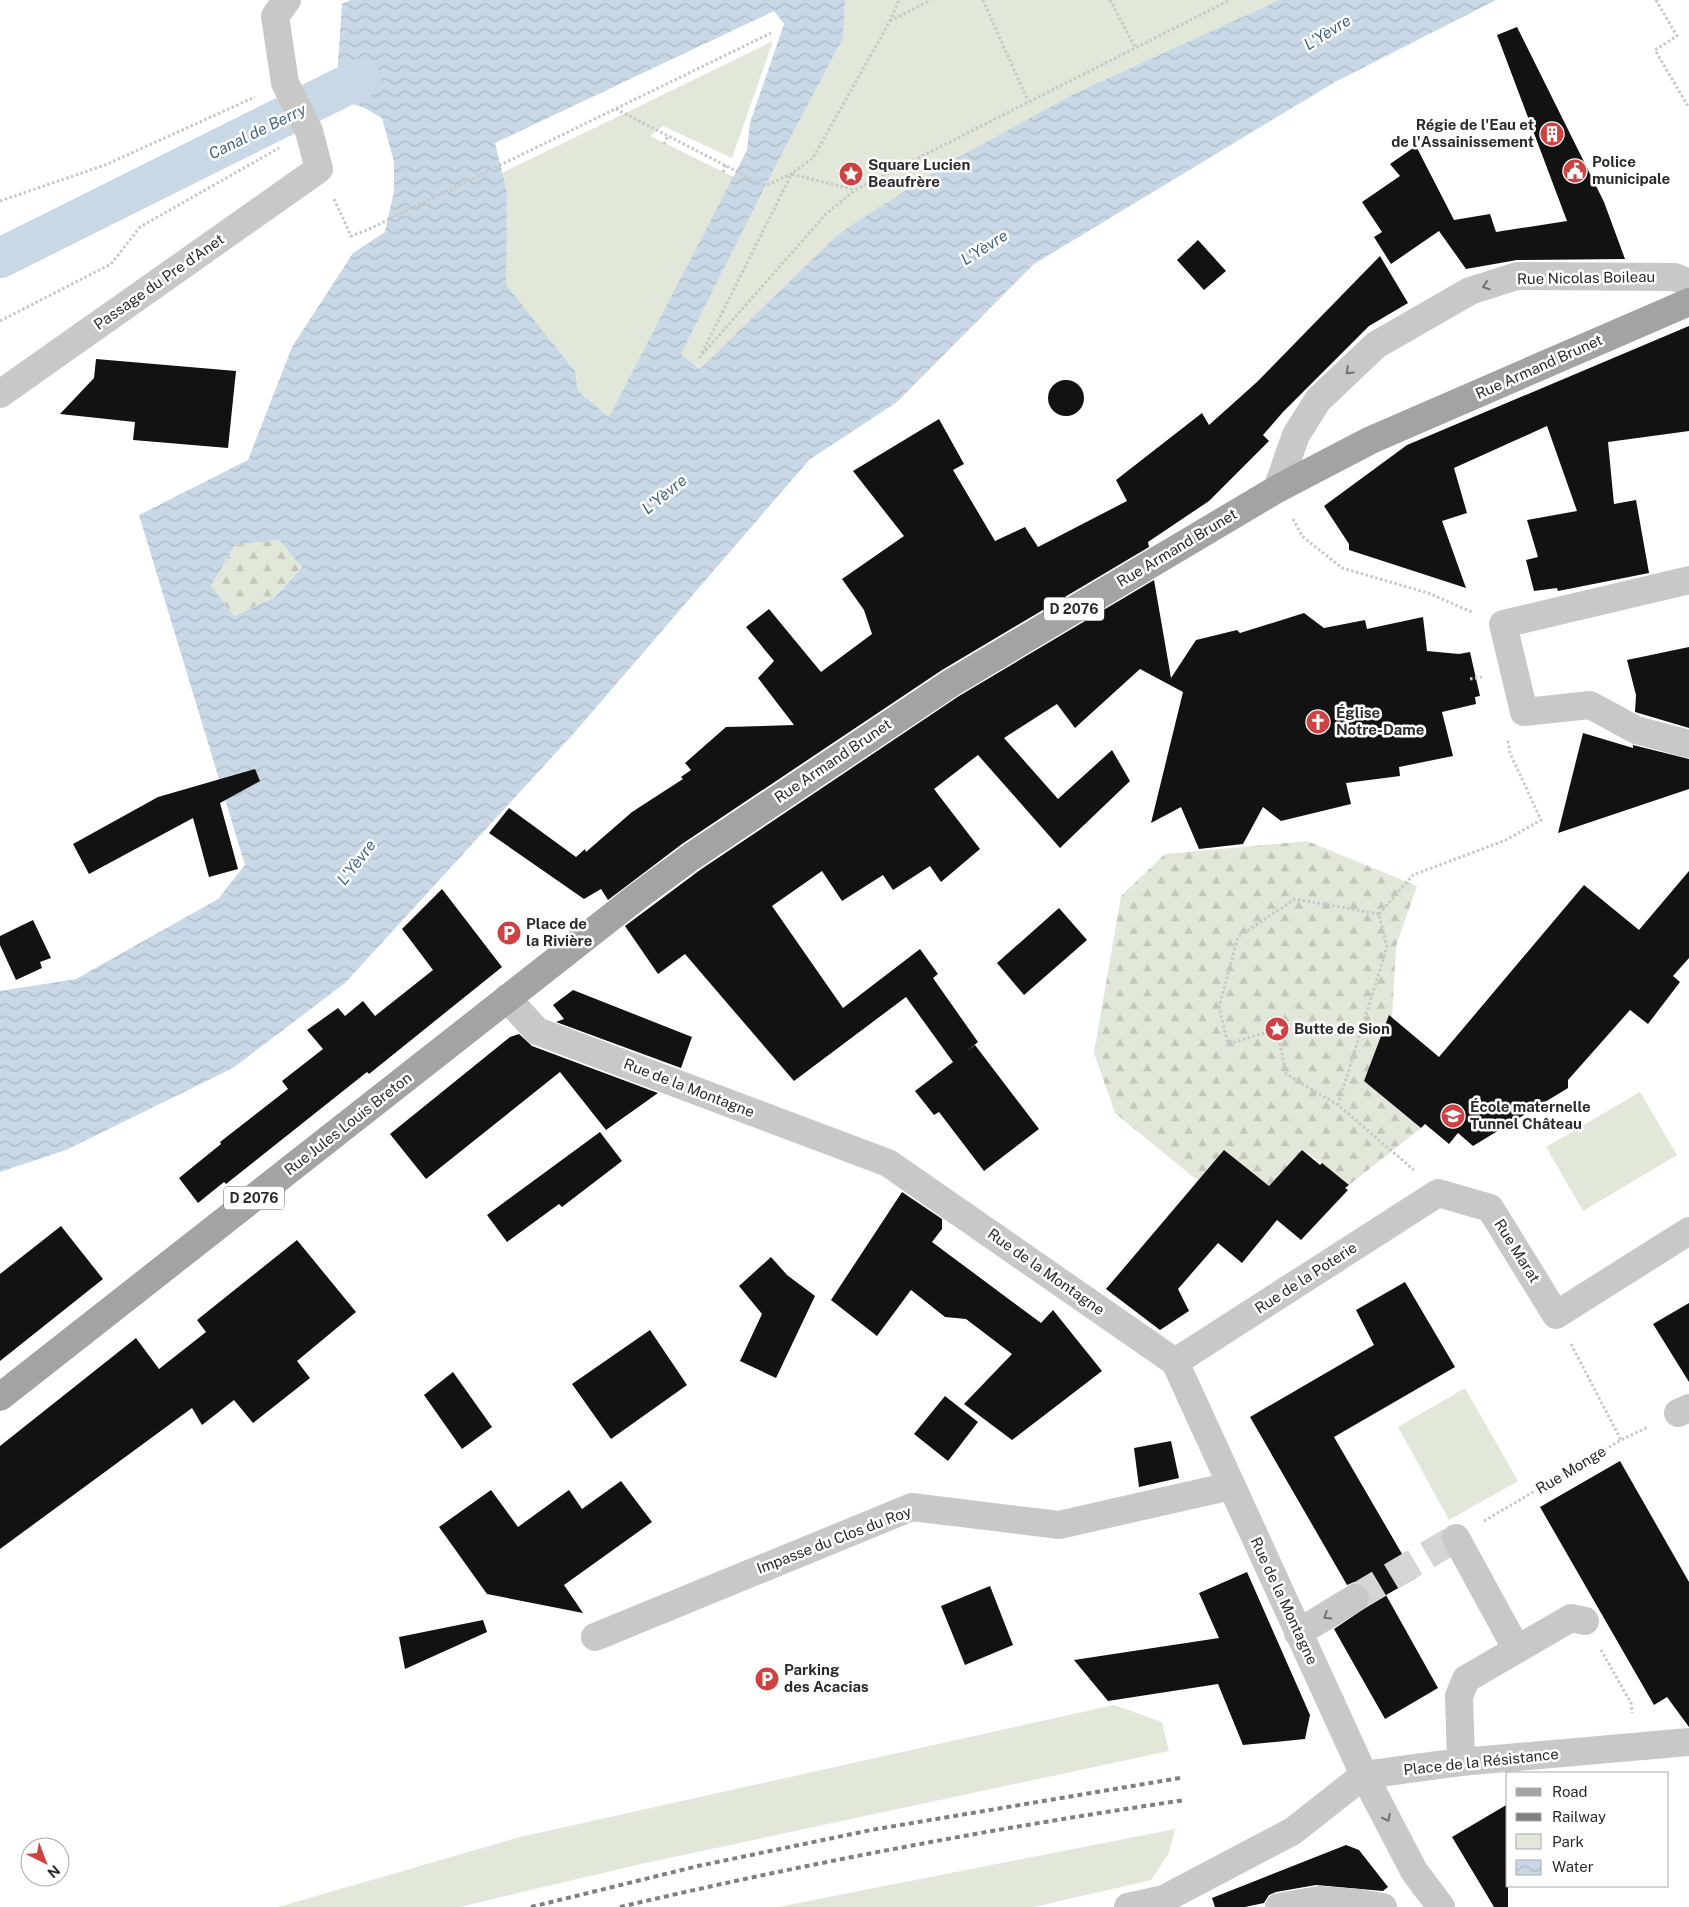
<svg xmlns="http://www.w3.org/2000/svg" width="1689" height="1907" viewBox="0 0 1689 1907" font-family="'Public Sans',sans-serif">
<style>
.green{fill:#e1e8da}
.forest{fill:url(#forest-firs)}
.water{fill:url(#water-waves);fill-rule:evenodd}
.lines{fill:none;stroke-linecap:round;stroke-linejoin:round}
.canal{stroke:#c8d8e6;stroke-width:40}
.building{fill:#121212}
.minor-tunnel{stroke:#d5d5d5;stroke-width:28;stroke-dasharray:28 14;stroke-linecap:butt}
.path{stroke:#c8c8c8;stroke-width:3;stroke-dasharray:2.5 2.5;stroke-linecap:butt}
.minor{stroke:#c8c8c8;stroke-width:28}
.major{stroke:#a3a3a3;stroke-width:28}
.rail{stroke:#808080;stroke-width:4;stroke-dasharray:5 4;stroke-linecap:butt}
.oneway{stroke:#727272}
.labels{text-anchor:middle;stroke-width:5;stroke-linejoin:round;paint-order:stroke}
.shield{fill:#fff;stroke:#6b6b6b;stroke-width:1}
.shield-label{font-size:14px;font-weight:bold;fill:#2b2b2b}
.poi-label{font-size:15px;font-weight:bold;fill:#2b2b2b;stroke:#fff;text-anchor:start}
.street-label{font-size:15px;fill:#2b2b2b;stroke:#fff}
.water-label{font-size:16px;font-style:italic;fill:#446683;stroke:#fff}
</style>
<defs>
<pattern id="forest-firs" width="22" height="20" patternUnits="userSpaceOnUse" patternTransform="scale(1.25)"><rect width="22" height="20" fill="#e1e8da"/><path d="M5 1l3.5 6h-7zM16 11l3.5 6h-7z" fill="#c1c7bb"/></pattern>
<pattern id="water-waves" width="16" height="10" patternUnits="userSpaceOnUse" patternTransform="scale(1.25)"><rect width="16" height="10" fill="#c8d8e6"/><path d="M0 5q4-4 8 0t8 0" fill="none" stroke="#acbac5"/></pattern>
</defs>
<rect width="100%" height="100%" fill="#fff"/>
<g class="green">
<polygon points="845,0 1279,0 1075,94 837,235 701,369 681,354 778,161 843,38"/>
<polygon points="773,41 732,158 663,126 650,136 734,177 609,417 578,391 575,371 505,285 507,192 502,173"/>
<polygon points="1640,1092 1677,1155 1583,1211 1546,1147"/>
<polygon points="1465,1388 1518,1481 1449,1520 1398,1427"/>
<polygon points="1114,1705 1162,1722 1169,1751 641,1864 460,1907 278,1907 520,1837"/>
<polygon points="1175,1829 1169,1853 1151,1880 1034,1907 778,1907"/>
</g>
<g class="forest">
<polygon points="279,540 302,566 275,597 233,616 211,586 235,545"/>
<polygon points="1307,841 1417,886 1396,946 1392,1018 1364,1081 1421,1128 1349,1185 1322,1163 1302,1150 1269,1186 1198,1181 1115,1113 1094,1053 1121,896 1165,854"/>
</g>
<path class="water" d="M350,0H845L843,38L778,161L681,354L700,369L837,235L948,163L1074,94L1279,0H1496L1335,82L1034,264L897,402L809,460L574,733L345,983L233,1068L66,1150L0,1172V991L76,979L218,899L245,865L139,515L248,460L292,347L353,253L385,232L394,191V162L382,118C355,102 348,98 318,112L310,96L337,77L342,4ZM774,11L784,24L750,123L747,150L609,417L578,391L575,371L506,285L507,192L495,143ZM279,540L302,567L275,597L234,616L211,586L235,545Z"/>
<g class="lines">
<polyline class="canal" points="0,258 361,78"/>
</g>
<g class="building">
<polygon points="1517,27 1604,202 1625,259 1517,260 1466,269 1439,231 1391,264 1374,237 1382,232 1362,202 1400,176 1390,164 1416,146 1454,220 1490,214 1496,232 1567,221 1497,35"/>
<polygon points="1198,240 1226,271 1204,290 1177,260"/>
<polygon points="1380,256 1408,303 1369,326 1283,412 1263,435 1269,441 1209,501 1148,542 1149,547 942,670 682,844 608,900 601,889 584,899 489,833 509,808 576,857 585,849 586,852 632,812 683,779 681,777 691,770 685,763 726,727 794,725 758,678 774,661 746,627 769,609 821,672 872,634 864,610 842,579 904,536 853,471 939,419 964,464 953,470 995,541 1025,527 1038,547 1127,501 1116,480 1202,413 1209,425 1257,382"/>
<polygon points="1689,326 1689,431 1608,442 1614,504 1636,500 1649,573 1558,591 1557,588 1534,591 1526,560 1538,557 1527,520 1577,511 1547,426 1454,468 1467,513 1442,521 1466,588 1349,550 1349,544 1324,506 1407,445"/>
<polygon points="96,359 236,371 228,448 133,440 135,422 60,414 94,378"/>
<circle cx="1066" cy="398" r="18"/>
<polygon points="1154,580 1171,678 1196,640 1237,630 1240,633 1304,613 1324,628 1365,620 1367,629 1423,617 1427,651 1459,654 1470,652 1480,696 1475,697 1476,704 1442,712 1453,756 1399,767 1400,776 1346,783 1351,804 1281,821 1263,807 1243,844 1199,849 1181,807 1151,823 1183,692 1140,669 1075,728 1057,704 1004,738 1058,799 1112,750 1130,781 1060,848 978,755 934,789 980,849 941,882 930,866 893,890 883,875 842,901 822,871 772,906 843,1008 920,949 938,974 933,978 978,1042 966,1052 975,1045 1039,1129 984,1171 939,1112 934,1115 915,1091 953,1062 906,997 794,1081 685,954 658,974 625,926 700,870 959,696"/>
<polygon points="1689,647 1689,728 1635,712 1636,695 1627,660"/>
<polygon points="1583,733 1633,748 1633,745 1689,759 1689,789 1558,833"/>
<polygon points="255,769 260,781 220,803 238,869 209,877 193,818 89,874 73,844 158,797"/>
<polygon points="1689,871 1689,958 1673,976 1680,982 1648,1024 1630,1010 1568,1080 1568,1088 1473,1146 1458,1133 1449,1144 1425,1124 1421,1128 1364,1081 1389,1015 1439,1057 1584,885 1639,930"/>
<polygon points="442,889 502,967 369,1074 367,1072 226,1184 224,1182 198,1203 179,1178 221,1144 220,1142 288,1089 282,1081 323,1049 307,1030 338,1008 345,1016 363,1001 375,1016 433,970 402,929"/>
<polygon points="1059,908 1087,940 1024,995 997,963"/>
<polygon points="33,920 51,958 40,962 42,968 16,980 0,945 0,936"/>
<polygon points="573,990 692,1037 681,1068 556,1022 564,1019 553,1005"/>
<polygon points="519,1034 532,1046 658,1093 606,1130 560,1072 426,1179 390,1134 510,1037"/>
<polygon points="600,1132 622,1161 562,1207 559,1204 507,1242 487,1215"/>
<polygon points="1224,1150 1269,1186 1302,1150 1320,1165 1322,1163 1349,1185 1345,1188 1348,1190 1301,1240 1277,1220 1242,1263 1218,1243 1178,1289 1189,1311 1160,1330 1106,1289"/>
<polygon points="902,1192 942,1219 942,1229 932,1242 1041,1323 1053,1310 1102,1371 1012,1440 964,1404 1012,1354 966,1319 945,1317 911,1290 877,1336 831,1300"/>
<polygon points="61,1226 103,1279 0,1361 0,1274"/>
<polygon points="297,1240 356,1312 297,1361 310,1378 253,1423 234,1400 202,1425 192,1408 0,1549 0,1446 136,1338 159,1369 206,1332 197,1320"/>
<polygon points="771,1257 787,1275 815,1296 776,1378 740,1361 762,1314 739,1286"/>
<polygon points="1405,1282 1455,1367 1334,1437 1416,1578 1386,1595 1438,1688 1385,1719 1334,1629 1368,1606 1371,1598 1369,1590 1362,1584 1354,1582 1347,1585 1250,1417 1374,1345 1356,1310"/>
<polygon points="1689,1303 1689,1382 1653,1324"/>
<polygon points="650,1330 687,1385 611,1439 572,1384"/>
<polygon points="453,1372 492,1427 462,1449 424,1395"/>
<polygon points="945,1396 978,1422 948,1461 914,1434"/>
<polygon points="1171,1441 1179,1478 1139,1487 1134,1448"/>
<polygon points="1620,1461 1689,1582 1689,1727 1667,1697 1654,1705 1540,1507"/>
<polygon points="621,1481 652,1522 564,1585 583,1613 487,1594 439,1527 491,1490 518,1527 569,1490 582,1509"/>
<polygon points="1247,1572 1310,1715 1305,1739 1243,1745 1218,1684 1108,1701 1074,1660 1219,1638 1199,1593"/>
<polygon points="990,1586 1013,1645 965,1665 941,1606"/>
<polygon points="483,1620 487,1632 405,1669 399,1637"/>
<polygon points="1508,1804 1508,1907 1494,1907 1452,1837"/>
<polygon points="1346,1845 1359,1850 1388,1887 1383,1891 1316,1885 1276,1892 1269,1895 1264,1903 1245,1907 1215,1907 1212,1898"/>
</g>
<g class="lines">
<polyline class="minor-tunnel" points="1355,1598 1456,1538"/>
<g class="path">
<polyline points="983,0 1028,101"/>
<polyline points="1110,0 1135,47"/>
<polyline points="1656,0 1677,36 1655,50 1689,108"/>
<polyline points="890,21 931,0"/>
<polyline points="616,109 765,186 791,174 813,158 890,21 899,0"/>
<polyline points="664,144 668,136"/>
<polyline points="723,172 726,164"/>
<polyline points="792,174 855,190"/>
<polyline points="334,199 351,236 367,230 771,33"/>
<polyline points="0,201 105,165 255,97"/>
<polyline points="0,321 111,264 140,227 279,148"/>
<polyline points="702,353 791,175"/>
<polyline points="699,358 826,214 855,190 1230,0"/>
<polyline points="1293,519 1302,536 1342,568 1428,593 1472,612"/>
<polyline points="1470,679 1482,677"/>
<polyline points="1379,914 1295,899 1238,937 1219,1007 1228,1044 1277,1029 1286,1074 1338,1105 1414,1170"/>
<polyline points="1379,914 1413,875 1506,840 1541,820 1510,753 1508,741"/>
<polyline points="1338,1105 1387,947 1379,914"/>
<polyline points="1571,1344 1621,1440"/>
<polyline points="1484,1521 1621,1440 1648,1427"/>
<polyline points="1601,1650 1631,1703 1632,1713"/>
</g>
<g class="minor">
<polyline points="0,394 319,169 309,131 285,83 275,16 287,0"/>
<polyline points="1277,489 1296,435 1318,400 1376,345 1470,291 1517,276 1675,277 1689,283"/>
<polyline points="1689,580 1503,624 1524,712 1590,705 1636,730 1689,744"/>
<polyline points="507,998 537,1031 888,1163 1175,1362 1364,1775 1414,1871 1441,1907"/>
<polyline points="1175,1362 1438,1193 1490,1208 1556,1315 1689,1231"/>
<polyline points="1678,1413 1689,1408"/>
<polyline points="1456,1538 1516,1648"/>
<polyline points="1298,1633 1355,1598"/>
<polyline points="595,1637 912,1507 1059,1525 1231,1486"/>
<polyline points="1461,1762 1459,1696 1466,1679 1571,1618 1585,1621"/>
<polyline points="1128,1907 1164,1899 1293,1831 1364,1775 1461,1762 1689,1742"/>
<polyline points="1279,1907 1319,1900 1359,1903 1383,1907"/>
</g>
<polyline class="major" points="0,1397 638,896 691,857 951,683 1277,489 1371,440 1689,302"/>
<g class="rail">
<polyline points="531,1907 698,1866 871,1830 1180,1778"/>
<path d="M620,1907C807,1863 995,1828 1185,1800"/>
</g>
</g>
<defs><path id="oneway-chevron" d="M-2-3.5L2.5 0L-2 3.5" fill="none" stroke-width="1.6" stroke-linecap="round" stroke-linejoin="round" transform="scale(1.25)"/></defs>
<g class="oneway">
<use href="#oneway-chevron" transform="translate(1486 286) rotate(162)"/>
<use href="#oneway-chevron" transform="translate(1349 371) rotate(136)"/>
<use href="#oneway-chevron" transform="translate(1327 1616) rotate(148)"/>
<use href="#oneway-chevron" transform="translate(1387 1818) rotate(63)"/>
</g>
<defs>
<symbol id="building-disc" viewBox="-11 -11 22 22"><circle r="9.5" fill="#cf4142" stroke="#fff"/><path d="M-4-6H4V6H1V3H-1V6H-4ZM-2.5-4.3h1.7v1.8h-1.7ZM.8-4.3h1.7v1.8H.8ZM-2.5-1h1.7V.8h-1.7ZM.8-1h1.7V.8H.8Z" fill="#fff"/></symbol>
<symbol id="civic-disc" viewBox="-11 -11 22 22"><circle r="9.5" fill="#cf4142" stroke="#fff"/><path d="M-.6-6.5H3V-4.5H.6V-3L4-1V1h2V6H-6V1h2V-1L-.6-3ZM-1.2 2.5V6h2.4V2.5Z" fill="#fff"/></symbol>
<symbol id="sight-disc" viewBox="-11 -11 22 22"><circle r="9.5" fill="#cf4142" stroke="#fff"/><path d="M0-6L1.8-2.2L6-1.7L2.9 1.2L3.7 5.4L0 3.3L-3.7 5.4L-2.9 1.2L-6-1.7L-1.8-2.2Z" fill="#fff"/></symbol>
<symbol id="church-disc" viewBox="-11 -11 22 22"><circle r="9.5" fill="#cf4142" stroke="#fff"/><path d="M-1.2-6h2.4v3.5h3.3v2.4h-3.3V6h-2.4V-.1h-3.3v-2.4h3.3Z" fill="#fff"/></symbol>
<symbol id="parking-disc" viewBox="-11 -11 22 22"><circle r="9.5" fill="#cf4142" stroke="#fff"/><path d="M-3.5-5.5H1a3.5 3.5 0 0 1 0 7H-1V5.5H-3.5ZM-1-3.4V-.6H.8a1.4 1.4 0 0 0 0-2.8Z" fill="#fff"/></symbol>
<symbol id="school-disc" viewBox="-11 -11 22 22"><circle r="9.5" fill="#cf4142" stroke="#fff"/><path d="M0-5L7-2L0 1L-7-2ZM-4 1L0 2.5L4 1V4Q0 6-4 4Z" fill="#fff"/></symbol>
</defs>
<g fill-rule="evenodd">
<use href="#building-disc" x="1538" y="120" width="28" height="28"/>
<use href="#civic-disc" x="1561" y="157" width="28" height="28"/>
<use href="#sight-disc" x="837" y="160" width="28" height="28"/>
<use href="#church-disc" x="1304" y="708" width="28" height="28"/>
<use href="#parking-disc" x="495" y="919" width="28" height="28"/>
<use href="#sight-disc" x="1263" y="1015" width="28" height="28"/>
<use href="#school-disc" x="1439" y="1102" width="28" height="28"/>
<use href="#parking-disc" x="753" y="1665" width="28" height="28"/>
</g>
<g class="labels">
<g class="shield">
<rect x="1044" y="597.5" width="60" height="23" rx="4"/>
<rect x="224" y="1186.5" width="60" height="23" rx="4"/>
</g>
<g class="shield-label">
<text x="1074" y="614">D 2076</text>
<text x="254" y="1203">D 2076</text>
</g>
<g class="poi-label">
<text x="1534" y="130" text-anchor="end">Régie de l'Eau et<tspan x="1534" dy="17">de l'Assainissement</tspan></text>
<text x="1592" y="167">Police<tspan x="1592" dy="17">municipale</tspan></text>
<text x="868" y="170">Square Lucien<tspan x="868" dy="17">Beaufrère</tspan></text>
<text x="1336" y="718">Église<tspan x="1336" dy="17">Notre-Dame</tspan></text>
<text x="526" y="929">Place de<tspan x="526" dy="17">la Rivière</tspan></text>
<text x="1294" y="1034">Butte de Sion</text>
<text x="1470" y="1112">École maternelle<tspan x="1470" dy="17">Tunnel Château</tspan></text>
<text x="784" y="1675">Parking<tspan x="784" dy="17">des Acacias</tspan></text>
</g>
<g class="street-label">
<text transform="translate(1586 278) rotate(-1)" y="5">Rue Nicolas Boileau</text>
<text transform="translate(159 282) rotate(-35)" y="5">Passage du Pre d’Anet</text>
<text transform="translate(1539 367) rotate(-24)" y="5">Rue Armand Brunet</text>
<text transform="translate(1177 548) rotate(-31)" y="5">Rue Armand Brunet</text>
<text transform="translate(833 761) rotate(-34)" y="5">Rue Armand Brunet</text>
<text transform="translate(689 1088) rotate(21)" y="5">Rue de la Montagne</text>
<text transform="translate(348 1124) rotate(-38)" y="5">Rue Jules Louis Breton</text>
<text transform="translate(1517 1251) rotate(58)" y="5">Rue Marat</text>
<text transform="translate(1046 1272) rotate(35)" y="5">Rue de la Montagne</text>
<text transform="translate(1306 1278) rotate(-33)" y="5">Rue de la Poterie</text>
<text transform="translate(1571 1470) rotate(-31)" y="5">Rue Monge</text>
<text transform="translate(834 1540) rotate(-21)" y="5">Impasse du Clos du Roy</text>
<text transform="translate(1284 1601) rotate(65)" y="5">Rue de la Montagne</text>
<text transform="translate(1481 1762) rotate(-6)" y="5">Place de la Résistance</text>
</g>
<g class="water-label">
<text transform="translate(1327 32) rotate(-32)" y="6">L'Yèvre</text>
<text transform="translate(257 131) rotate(-26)" y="6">Canal de Berry</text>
<text transform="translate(984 247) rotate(-32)" y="6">L'Yèvre</text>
<text transform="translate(664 494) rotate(-39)" y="6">L'Yèvre</text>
<text transform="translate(356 862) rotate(-52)" y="6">L'Yèvre</text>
</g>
</g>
<rect x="1506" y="1772" width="162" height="115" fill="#ffffff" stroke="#aaaaaa"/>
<rect x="1516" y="1788" width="25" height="8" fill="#a3a3a3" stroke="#aaaaaa"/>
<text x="1552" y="1797" font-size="15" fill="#2b2b2b">Road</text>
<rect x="1516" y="1813" width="25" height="8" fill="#808080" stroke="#aaaaaa"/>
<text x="1552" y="1822" font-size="15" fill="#2b2b2b">Railway</text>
<rect x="1516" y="1834" width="25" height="15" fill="#e1e8da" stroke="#aaaaaa"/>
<text x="1552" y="1847" font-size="15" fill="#2b2b2b">Park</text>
<rect x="1516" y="1860" width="25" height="15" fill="url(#water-waves)" stroke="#aaaaaa"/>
<text x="1552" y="1872" font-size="15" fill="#2b2b2b">Water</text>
<g transform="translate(45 1862) rotate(138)"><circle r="24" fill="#ffffff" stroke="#aaaaaa"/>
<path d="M0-4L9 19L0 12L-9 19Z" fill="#cf4142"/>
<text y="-8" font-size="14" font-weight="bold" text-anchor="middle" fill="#2b2b2b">N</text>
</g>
</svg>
